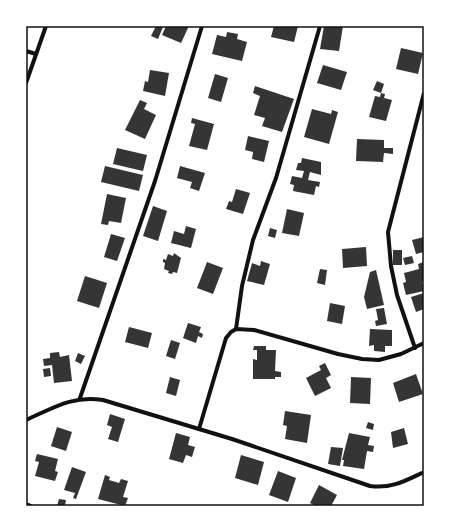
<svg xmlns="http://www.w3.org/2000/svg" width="450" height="532" viewBox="0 0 450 532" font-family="Montserrat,sans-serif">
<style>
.building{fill:#353535}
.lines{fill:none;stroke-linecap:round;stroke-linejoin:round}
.minor{stroke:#111;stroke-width:4}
.neatline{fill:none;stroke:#111;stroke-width:1.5}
</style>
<rect width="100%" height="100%" fill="#fff"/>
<g class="building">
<polygon points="156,26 163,27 158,39 151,36"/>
<polygon points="166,26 189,26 181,43 162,35"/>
<polygon points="274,26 298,26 294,42 271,37"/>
<polygon points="324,26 343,26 339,51 320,49"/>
<polygon points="227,32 238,34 237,39 247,42 242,61 212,54 217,35 226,37"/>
<polygon points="401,48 423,53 418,74 396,69"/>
<polygon points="323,65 347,72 341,90 317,83"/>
<polygon points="150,70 169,73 165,96 143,91 145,81 148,82"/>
<polygon points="215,74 228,78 221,102 208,98"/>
<polygon points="377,81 384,84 381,93 385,94 384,98 392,100 386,121 369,117 375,96 380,97 381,93 373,90"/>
<polygon points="255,86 294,99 282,132 262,126 265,118 254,115 260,96 253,93"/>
<polygon points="140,100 147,103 144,109 156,115 145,139 125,130"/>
<polygon points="312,109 331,114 332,110 338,112 329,144 304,137"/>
<polygon points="192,118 214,124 207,150 189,146 195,124 191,123"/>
<polygon points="248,136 269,141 264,162 252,159 253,152 245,150"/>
<polygon points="357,139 384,140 384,148 393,148 393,154 384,153 383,162 356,161"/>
<polygon points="117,148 147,155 143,171 113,164"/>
<polygon points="302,158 321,162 321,175 310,172 308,180 320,182 319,187 316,186 314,195 293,191 294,185 290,184 292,176 302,178 304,171 296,170 298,163 301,163"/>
<polygon points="105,166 143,175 139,191 101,182"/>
<polygon points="180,166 205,173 199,191 190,188 192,182 177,178"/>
<polygon points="236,189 250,193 243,214 226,209 229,201 232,202"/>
<polygon points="107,194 126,198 121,223 109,221 108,225 101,224"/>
<polygon points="153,206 167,211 158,241 143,236"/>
<polygon points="287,209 304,213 299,236 282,233"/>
<polygon points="186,226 196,229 191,248 171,243 174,231 184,234"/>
<polygon points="270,228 277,230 275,238 268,236"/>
<polygon points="111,234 125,238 117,261 104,257"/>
<polygon points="424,237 424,252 416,254 412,240"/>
<polygon points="366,247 367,266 343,268 342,249"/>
<rect x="393" y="250" width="9" height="15"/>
<polygon points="174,253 181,258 177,273 173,272 172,274 168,273 169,271 164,269 165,263 163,262 163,259 166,260 168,254 173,256"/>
<polygon points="412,256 414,263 405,265 403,258"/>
<polygon points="261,261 270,264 264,285 247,281 252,263 260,266"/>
<polygon points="207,262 223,268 213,294 197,288"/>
<polygon points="424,262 424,281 422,281 424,291 406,295 403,283 406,282 404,273 419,269 418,264"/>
<polygon points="320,269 327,270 325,285 317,283"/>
<polygon points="376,270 384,305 367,309 364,297 370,272"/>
<polygon points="85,276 107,283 99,308 77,301"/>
<polygon points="424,293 424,309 416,312 411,297"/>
<polygon points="330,303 345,306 342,324 327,321"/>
<polygon points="384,308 387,324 376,326 375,321 378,320 376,309"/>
<polygon points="188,323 201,327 199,332 203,334 202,338 198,336 196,343 183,338"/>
<polygon points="129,327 152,333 148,348 125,342"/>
<polygon points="370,329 392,330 392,346 385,346 385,352 374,351 374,345 369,346"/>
<polygon points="171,340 180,343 175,359 166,356"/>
<polygon points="254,346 266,346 266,350 276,350 275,371 281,372 281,377 275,377 275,379 253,379 253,359 257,360 257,350 253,350"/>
<polygon points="59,352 60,357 69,355 72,381 54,383 52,365 44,366 43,359 50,358 50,353"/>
<polygon points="78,353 85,356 81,364 75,361"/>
<polygon points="325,363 331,375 326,378 331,388 315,396 306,378 321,370 319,366"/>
<polygon points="50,368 51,376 44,377 43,369"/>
<polygon points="416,374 423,394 399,402 393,383"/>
<polygon points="170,377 180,380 176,396 166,393"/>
<polygon points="351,377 371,378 370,404 350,403"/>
<polygon points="285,411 311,415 307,443 285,439 287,426 283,425"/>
<polygon points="110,414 125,419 118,442 108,439 112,427 107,425"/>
<polygon points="368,422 374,424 373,430 366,428"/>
<polygon points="57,427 72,432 66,451 51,446"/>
<polygon points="404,428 408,444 393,448 391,432"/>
<polygon points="176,433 190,437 188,445 195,447 192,457 186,455 183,463 169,459"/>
<polygon points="349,433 370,437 368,445 374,446 373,452 367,451 364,469 343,466 344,460 342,460"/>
<polygon points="331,447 343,448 340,466 328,464"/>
<polygon points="37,454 58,459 55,471 58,472 55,481 35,476 39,462 35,461"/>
<polygon points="241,455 264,462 258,485 235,478"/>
<polygon points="72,467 86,472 76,499 73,498 75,493 64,490"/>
<polygon points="278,471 296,478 288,502 269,495"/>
<polygon points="105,475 110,477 109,480 119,483 121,479 128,481 123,497 128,498 125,506 98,499"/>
<polygon points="319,485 337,495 331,506 316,506 310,503"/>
<polygon points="59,499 66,500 65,506 57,506"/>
</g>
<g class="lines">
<g class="minor">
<polyline points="26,51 36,54"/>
<polyline points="26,83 46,26"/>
<polyline points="236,329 242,286 253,240 276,178 320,26"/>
<polyline points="415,348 397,295 391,266 388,232 424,93"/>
<polyline points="80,398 155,181 202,26"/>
<path d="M26,420C53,408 73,395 103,400L232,439L370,486C391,489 405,481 424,472"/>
<polyline points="199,429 226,338 231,332 236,329 254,330 338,354 362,359 379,360 401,354 424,343"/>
<polyline points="26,504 31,506"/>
</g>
</g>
<rect width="450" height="532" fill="none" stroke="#ffffff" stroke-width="54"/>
<rect x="27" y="27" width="396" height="478" class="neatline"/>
</svg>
